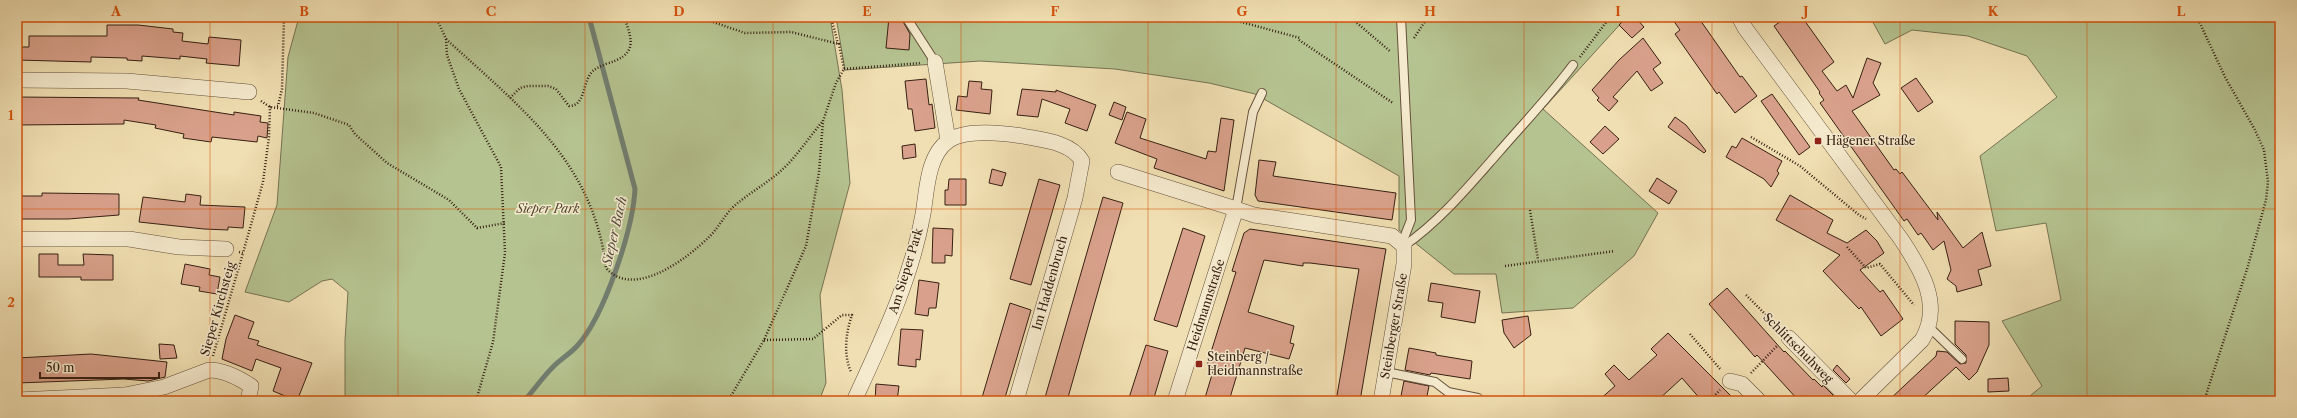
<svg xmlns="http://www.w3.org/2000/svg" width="2297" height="418" viewBox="0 0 2297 418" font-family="'Libre Caslon Text',serif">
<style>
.green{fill:#b5c390;stroke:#767252}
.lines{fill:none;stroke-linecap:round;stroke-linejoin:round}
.stream{stroke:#727e70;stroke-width:5}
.building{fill:#d9a18b;stroke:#372013}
.service-casing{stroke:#65503b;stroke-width:10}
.minor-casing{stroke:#65503b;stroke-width:16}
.path{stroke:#372013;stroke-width:2.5;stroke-dasharray:1 2;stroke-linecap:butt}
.service{stroke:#f5eacd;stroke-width:8}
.minor{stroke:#f5eacd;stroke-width:15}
.grid{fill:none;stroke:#d6530d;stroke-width:1;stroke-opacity:0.55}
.poi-dot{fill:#8f2418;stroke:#f5eacd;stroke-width:1.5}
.labels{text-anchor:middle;stroke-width:3;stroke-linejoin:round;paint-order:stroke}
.poi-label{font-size:12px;fill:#372013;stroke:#f5eacd;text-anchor:start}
.park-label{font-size:12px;font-style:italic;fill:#564932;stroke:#f5eacd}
.street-label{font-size:12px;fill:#372013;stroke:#f5eacd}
.water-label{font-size:13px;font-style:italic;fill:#554f42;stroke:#f5eacd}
.neatline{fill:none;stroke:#d6530d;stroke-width:1.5}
.grid-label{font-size:13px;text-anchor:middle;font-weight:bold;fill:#d6530d}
</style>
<rect width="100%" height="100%" fill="#f0dfb2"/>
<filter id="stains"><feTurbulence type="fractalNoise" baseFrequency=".005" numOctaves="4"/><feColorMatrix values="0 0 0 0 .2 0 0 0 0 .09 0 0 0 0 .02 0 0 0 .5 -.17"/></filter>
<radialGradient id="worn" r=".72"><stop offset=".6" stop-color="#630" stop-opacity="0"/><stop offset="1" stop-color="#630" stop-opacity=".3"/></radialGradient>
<g class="green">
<polygon points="299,17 830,17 842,90 850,183 820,295 826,383 819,401 345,401 345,341 348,292 332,279 322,281 289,302 245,292 277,205 288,57"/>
<polygon points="836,17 1623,17 1624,20 1543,109 1658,213 1634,256 1573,308 1502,313 1496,274 1454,274 1399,230 1399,176 1255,94 1209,83 1115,69 980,61 845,70"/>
<polygon points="1870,17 2280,17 2280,401 2024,401 2042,386 2002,321 2061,300 2046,223 1996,231 1980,156 2057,97 2027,56 1968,36 1912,30 1885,44"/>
</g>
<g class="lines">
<path class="stream" d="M524,401C534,390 542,378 552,368C559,360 570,354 577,346C604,317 633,229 635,189L589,17"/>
</g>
<g class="building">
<polygon points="889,17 901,18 910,34 909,50 886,48"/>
<polygon points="1627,17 1635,17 1644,27 1632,38 1619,25"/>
<polygon points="1671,17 1698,17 1740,77 1742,76 1757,96 1735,113 1719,92 1717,94 1675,34 1680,30"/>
<polygon points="1787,17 1802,17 1834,62 1822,71 1837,91 1846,85 1853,98 1867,58 1881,63 1873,83 1880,95 1852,111 1894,170 1896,169 1900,174 1902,172 1938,220 1937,212 1963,248 1982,232 1991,266 1978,270 1982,285 1957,292 1956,286 1947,279 1951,270 1944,241 1933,250 1921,233 1918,235 1907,219 1904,221 1820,103 1824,100 1819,93 1820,92 1774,26"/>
<polygon points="107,25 138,25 173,29 173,32 183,33 182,41 208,44 209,37 241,40 239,66 206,63 207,59 180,56 180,59 142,56 142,61 127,60 127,58 91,57 91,62 17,60 17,47 29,47 29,36 107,36"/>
<polygon points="1643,38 1661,63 1653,69 1663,83 1651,91 1637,71 1613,97 1618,101 1609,111 1597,100 1599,98 1592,90 1619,60"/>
<polygon points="1916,78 1933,102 1918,112 1901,88"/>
<polygon points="926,79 929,105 932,104 935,128 915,131 912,109 908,109 905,81"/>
<polygon points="969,81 982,82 981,89 992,90 990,114 956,110 958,96 967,97"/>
<polygon points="1022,89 1056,92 1056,90 1096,105 1087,131 1065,123 1070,109 1042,99 1038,117 1017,115"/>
<polygon points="1772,94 1810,147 1799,155 1761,101"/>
<polygon points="17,97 139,98 138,100 234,115 234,112 261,116 260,122 268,123 267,138 258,136 257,142 212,137 211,142 183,138 184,134 155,128 156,125 124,120 124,124 17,125"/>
<polygon points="1114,102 1126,107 1122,120 1109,115"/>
<polygon points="1127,112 1146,119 1140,138 1206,159 1208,151 1216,152 1221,118 1234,120 1224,191 1154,168 1157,159 1115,143"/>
<polygon points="1675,117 1686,125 1706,151 1704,153 1668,127"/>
<polygon points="1605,126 1619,139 1603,154 1590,142"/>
<polygon points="1742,138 1782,161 1777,171 1779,173 1771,187 1764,179 1726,157 1732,146 1736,148"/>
<polygon points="915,144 916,157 903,159 902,146"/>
<polygon points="1259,160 1276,162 1273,176 1396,193 1392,220 1258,201 1255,195"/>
<polygon points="992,169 1006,173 1002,186 989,183"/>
<polygon points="1657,178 1677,191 1669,204 1649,191"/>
<polygon points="949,179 966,179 966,205 945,205 945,190 948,190"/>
<polygon points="1039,179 1060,185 1031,285 1010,279"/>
<polygon points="42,193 119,194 119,215 68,219 17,219 17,196 42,196"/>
<polygon points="186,194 201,196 200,205 245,207 243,228 228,227 228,230 204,229 139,222 143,197 185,202"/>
<polygon points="1790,195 1833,220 1827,233 1847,243 1866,230 1877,241 1884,253 1860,270 1880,292 1883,290 1903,319 1881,336 1861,307 1859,309 1823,271 1840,255 1776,220"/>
<polygon points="1103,197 1123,203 1067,401 1044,401"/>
<polygon points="933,228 953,229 952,256 945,255 945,263 932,263"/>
<polygon points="1183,228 1205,236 1177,327 1154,320"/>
<polygon points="1250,229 1386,249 1360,401 1336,401 1359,269 1310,263 1303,263 1303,266 1264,260 1248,312 1294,326 1290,343 1294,344 1289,359 1245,348 1229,401 1204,401 1214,368 1207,365 1236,272 1232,271 1244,233"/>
<polygon points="39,254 58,254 58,265 84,265 83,254 113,255 113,280 81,280 81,277 39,277"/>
<polygon points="185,264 210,269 209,275 220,277 217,294 199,291 200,287 181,284"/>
<polygon points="919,280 939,283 936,308 929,308 928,316 915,314"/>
<polygon points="1431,283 1480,291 1475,323 1441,317 1443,303 1428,301"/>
<polygon points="1727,288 1784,352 1785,351 1813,380 1814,379 1822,387 1823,385 1833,395 1831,397 1835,401 1799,401 1757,355 1755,357 1709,304"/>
<polygon points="1010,303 1031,310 1004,401 981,401"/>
<polygon points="235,315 254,322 248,338 259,341 257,345 312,363 297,401 273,391 281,368 256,359 252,371 222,359 226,339"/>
<polygon points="1528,316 1531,335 1514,348 1504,333 1502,320"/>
<polygon points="1955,321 1989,322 1989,345 1977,372 1969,380 1956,367 1919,401 1888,401 1936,356 1937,351 1947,352 1960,364 1966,363 1966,355 1955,344"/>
<polygon points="901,329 923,330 920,360 916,359 916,367 898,365"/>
<polygon points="1668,333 1736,401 1702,401 1682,378 1657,401 1598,401 1615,386 1605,374 1614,365 1629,380 1657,355 1651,349"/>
<polygon points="159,344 174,345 177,358 160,359"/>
<polygon points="1146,345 1168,351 1153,401 1128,401"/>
<polygon points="1409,348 1436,353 1436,355 1472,361 1470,379 1431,373 1430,375 1405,370"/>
<polygon points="91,354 167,362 165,377 148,381 124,379 17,383 17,358"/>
<polygon points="1837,365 1850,379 1846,383 1833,370"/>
<polygon points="2008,378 2009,391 1988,392 1988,379"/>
<polygon points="1404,381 1429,386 1426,401 1400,401"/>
<polygon points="876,384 899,386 897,401 875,401"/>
</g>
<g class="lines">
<defs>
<g id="service">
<polyline points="906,17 935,62"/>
<polyline points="1401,17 1411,220 1402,243"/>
<polyline points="1236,209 1253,112 1262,93"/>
<path d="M1404,246C1440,221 1469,186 1498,153C1523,124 1550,96 1573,65"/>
<polyline points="1929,327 1962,359"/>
<polyline points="1386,372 1435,382 1448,392 1478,398"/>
</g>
<g id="minor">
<path d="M1739,17L1745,28L1901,239C1921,269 1943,305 1922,340L1860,401"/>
<polyline points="935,62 948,140"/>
<polyline points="17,80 127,81 249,92"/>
<polyline points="1118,172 1236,209"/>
<polyline points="17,239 129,239 179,247 226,249"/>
<polyline points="1789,338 1851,401"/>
<polyline points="1730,381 1742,384 1759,401"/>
<path d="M17,400L125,395L164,387L209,370C224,370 239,378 251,386L248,401"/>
<path d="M854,401C882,340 911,280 923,214C927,191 927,156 948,141C965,129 1003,133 1022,136C1042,140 1071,142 1082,161L1075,198L1016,401"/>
<polyline points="1175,401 1236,209 1254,215 1392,236 1404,246 1404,264 1381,401"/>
</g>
</defs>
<use href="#service" class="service-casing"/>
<use href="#minor" class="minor-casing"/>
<g class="path">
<polyline points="436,17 446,39 447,55 459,89 501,167 505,253 493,342 476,401"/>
<polyline points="706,17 710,21 745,33 791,32 839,44 844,69 836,83 823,121 819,172 806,246 764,340 728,401"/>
<polyline points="831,17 838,44"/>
<polyline points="1223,17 1300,38"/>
<polyline points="1350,17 1391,52"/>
<polyline points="2197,17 2225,77 2255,130 2264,150 2268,182 2266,200 2248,266 2204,401"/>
<polyline points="1414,38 1428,17"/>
<path d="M446,39C520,107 594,162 606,268C634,300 688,258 710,236C719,227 724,216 733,207C750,192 770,182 786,166C799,153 810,136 823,121"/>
<polyline points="1299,40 1393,103"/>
<polyline points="1580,57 1610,17"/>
<polyline points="844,69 921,63"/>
<path d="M510,98L520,88L528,86H548L556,89L569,106C585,106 582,85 591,73C595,68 600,67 606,64C636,55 634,43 624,17"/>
<polyline points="261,101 270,107 314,113 349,125 355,134 387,163 449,200 477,228 505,223"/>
<polyline points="277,106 278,106 282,89 284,17"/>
<polyline points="1751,137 1800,166 1859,215 1866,219"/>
<polyline points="1530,210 1538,260"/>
<polyline points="1847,247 1866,268 1880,264 1914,305"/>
<polyline points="239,252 243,253 263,182 269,137 270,107 272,107"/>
<polyline points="1505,266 1615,251"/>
<polyline points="1746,295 1778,327"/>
<polyline points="1690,334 1721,370"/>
<path d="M764,340L813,339L842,315H852C846,332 843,354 851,372"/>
<polyline points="213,356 243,253"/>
<polyline points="1751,373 1777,346"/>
<polyline points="1709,401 1720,390"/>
</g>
<use href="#service" class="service"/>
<use href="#minor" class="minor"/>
</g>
<path class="grid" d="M210,17V401M398,17V401M585,17V401M773,17V401M961,17V401M1148,17V401M1336,17V401M1524,17V401M1712,17V401M1900,17V401M2087,17V401M17,209H2280"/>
<g class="poi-dot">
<rect x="1814" y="137" width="8" height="8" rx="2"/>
<rect x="1195" y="360" width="8" height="8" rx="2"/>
</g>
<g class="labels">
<g class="poi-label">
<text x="1826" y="145">Hägener Straße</text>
<text x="1207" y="361">Steinberg /<tspan x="1207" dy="14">Heidmannstraße</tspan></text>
</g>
<g class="park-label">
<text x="548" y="213">Sieper Park</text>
</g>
<g class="street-label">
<text transform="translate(906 271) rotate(-73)" y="4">Am Sieper Park</text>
<text transform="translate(1050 283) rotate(-74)" y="4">Im Haddenbruch</text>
<text transform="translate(1206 305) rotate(-72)" y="4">Heidmannstraße</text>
<text transform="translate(218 309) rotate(-74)" y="4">Sieper Kirchsteig</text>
<text transform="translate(1394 326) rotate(-80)" y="4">Steinberger Straße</text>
<text transform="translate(1798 348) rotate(45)" y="4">Schlittschuhweg</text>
</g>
<g class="water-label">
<text transform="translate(614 231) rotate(-77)" y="5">Sieper Bach</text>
</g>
</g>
<rect width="2297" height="418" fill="none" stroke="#f0dfb2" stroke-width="44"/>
<path d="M40 372v6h119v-6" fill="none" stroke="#372013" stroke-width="2"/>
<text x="46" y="372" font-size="12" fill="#372013" stroke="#f5eacd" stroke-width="3" paint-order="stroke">50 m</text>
<rect x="22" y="22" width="2253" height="374" class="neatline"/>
<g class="grid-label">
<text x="116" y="16">A</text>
<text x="304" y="16">B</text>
<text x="491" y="16">C</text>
<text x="679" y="16">D</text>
<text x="867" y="16">E</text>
<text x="1055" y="16">F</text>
<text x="1242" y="16">G</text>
<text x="1430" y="16">H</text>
<text x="1618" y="16">I</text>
<text x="1806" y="16">J</text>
<text x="1993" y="16">K</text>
<text x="2181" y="16">L</text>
<text x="11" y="120">1</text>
<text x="11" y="307">2</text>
</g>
<rect width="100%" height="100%" filter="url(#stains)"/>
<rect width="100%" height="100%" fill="url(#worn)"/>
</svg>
